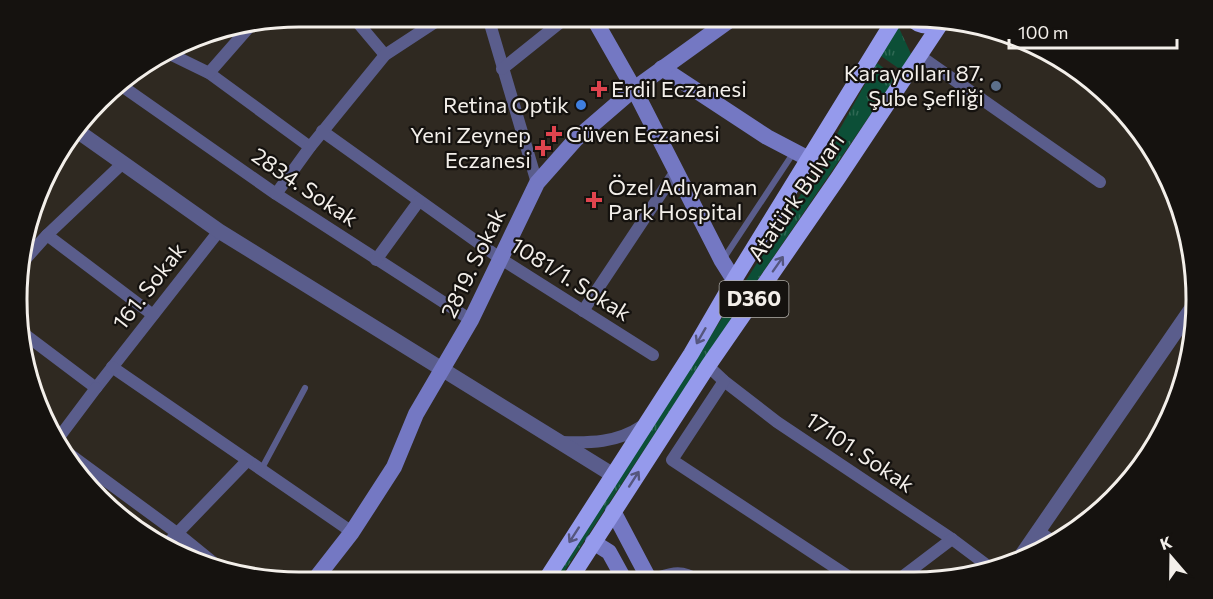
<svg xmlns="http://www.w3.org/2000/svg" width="1213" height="599" viewBox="0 0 1213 599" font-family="Commissioner,sans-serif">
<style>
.grass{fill:url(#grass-tufts)}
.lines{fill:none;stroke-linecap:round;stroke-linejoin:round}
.service{stroke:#5a5d8c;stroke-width:6}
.minor{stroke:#5a5d8c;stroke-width:12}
.tertiary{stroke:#5a5d8c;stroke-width:15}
.secondary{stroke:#7478c3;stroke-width:16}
.trunk{stroke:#959aec;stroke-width:16}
.oneway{stroke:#55567e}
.service-dot{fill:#5c6f8a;stroke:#15120f;stroke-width:2}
.health-dot{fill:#e0444e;stroke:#15120f;stroke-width:2}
.shop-dot{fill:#3f7fe0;stroke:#15120f;stroke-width:2}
.labels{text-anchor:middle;stroke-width:4.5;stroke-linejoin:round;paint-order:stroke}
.shield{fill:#15120f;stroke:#b0ada8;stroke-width:1.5}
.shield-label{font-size:21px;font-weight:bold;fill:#f3efea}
.poi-label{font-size:22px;fill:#f3efea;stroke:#15120f;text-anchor:end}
.street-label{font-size:22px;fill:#f3efea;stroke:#15120f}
.rim{fill:none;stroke:#f3efea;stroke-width:3}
</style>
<defs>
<pattern id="grass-tufts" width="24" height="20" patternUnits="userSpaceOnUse" patternTransform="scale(1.5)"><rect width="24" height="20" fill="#0c4f37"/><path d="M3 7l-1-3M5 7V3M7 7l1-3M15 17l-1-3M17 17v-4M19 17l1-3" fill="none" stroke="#306954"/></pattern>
</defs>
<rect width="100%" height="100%" fill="#2f2921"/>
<g class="grass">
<polygon points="899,28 911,54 901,70 881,56 897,29"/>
<polygon points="877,63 896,77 701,363 558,581 554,581 819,166"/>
</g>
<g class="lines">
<g class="service">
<polyline points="724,258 794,152"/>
<polyline points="261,470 305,388"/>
</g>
<g class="minor">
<polyline points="353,17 385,55"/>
<polyline points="488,17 537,183"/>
<polyline points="168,53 209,73 310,147"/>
<polyline points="920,56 1100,182"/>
<polyline points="502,69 567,17"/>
<polyline points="209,73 251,25"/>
<polyline points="119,84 276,194 471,320"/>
<polyline points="322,131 501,259 653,355"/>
<polyline points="276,194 310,147 385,55 443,17"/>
<polyline points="47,235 153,315"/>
<polyline points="376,260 419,201"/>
<polyline points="21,264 47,235 123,163"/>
<polyline points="583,311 676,171"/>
<polyline points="19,330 96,388 219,231"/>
<polyline points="708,366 724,381 777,422 952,539 992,569"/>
<polyline points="112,367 352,532"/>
<polyline points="724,381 672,460 854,580"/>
<polyline points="57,440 96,388"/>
<path d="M561,442C590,443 617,443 642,426"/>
<polyline points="64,450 177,533 215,564"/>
<polyline points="1038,531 1054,542"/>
<polyline points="165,546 247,461"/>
<path d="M650,580C670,574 680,568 699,581"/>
<polyline points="898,580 952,539"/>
</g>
<g class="tertiary">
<polyline points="76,130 219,231 613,475"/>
<polyline points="1017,562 1194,305"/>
</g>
<g class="secondary">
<polyline points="593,17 634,89 722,261 734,280"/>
<polyline points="662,68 767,137 809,159"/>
<polyline points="613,511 650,581"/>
<polyline points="593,542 609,552 625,581"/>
<polyline points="313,582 352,532 394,467 416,414 471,320 537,183 576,139 634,89 734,17"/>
</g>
<g class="trunk">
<path d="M910,17C919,28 930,27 941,23"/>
<polyline points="545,581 691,354 734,280 896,17"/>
<polyline points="569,581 708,366 838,178 943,20"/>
</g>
</g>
<defs><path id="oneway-shaft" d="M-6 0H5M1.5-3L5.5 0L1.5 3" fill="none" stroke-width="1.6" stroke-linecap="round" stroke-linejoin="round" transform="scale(1.5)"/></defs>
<g class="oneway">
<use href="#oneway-shaft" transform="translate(778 264) rotate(-55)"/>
<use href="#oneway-shaft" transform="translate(701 336) rotate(120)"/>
<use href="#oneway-shaft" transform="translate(634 479) rotate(-57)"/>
<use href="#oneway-shaft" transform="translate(574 535) rotate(123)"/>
</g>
<circle class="service-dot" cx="996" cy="86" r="6"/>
<g class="health-dot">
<path d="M596 80h6v6h6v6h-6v6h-6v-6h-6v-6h6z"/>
<path d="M551 125h6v6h6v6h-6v6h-6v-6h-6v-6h6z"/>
<path d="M540 139h6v6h6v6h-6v6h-6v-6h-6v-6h6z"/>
<path d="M591 191h6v6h6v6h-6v6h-6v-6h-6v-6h6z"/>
</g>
<circle class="shop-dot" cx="581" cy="105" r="6"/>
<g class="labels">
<rect class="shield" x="719.5" y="281" width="69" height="36" rx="4.5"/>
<g class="shield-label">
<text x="754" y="306">D360</text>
</g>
<g class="poi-label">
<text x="984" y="81">Karayolları 87.<tspan x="984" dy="25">Şube Şefliği</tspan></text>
<text x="611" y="97" text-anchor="start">Erdil Eczanesi</text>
<text x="569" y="113">Retina Optik</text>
<text x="566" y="142" text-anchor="start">Güven Eczanesi</text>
<text x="531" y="143">Yeni Zeynep<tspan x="531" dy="25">Eczanesi</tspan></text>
<text x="608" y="195" text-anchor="start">Özel Adıyaman<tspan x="608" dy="25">Park Hospital</tspan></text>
</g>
<g class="street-label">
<text transform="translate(305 187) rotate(34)" y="8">2834. Sokak</text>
<text transform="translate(796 197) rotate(-55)" y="8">Atatürk Bulvarı</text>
<text transform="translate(473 263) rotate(-64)" y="8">2819. Sokak</text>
<text transform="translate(571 279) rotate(32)" y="8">1081/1. Sokak</text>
<text transform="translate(149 286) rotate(-52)" y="8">161. Sokak</text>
<text transform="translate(860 452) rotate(34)" y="8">17101. Sokak</text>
</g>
</g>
<path d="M0 0H1213V599H0ZM299 27H914A272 272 0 0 1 1186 299V300A272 272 0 0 1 914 572H299A272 272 0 0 1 27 300V299A272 272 0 0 1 299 27Z" fill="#15120f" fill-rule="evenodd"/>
<path class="rim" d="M299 27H914A272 272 0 0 1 1186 299V300A272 272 0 0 1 914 572H299A272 272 0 0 1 27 300V299A272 272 0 0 1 299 27Z"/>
<g transform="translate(1171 557) rotate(340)" stroke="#15120f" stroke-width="4.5" paint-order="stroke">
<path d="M0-4.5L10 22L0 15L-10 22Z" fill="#f3efea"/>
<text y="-9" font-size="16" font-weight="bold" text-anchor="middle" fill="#f3efea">K</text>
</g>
<path d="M1009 39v9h168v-9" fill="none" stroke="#f3efea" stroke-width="3"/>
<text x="1018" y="39" font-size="18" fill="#f3efea" stroke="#15120f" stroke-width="4.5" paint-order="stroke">100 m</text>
</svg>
